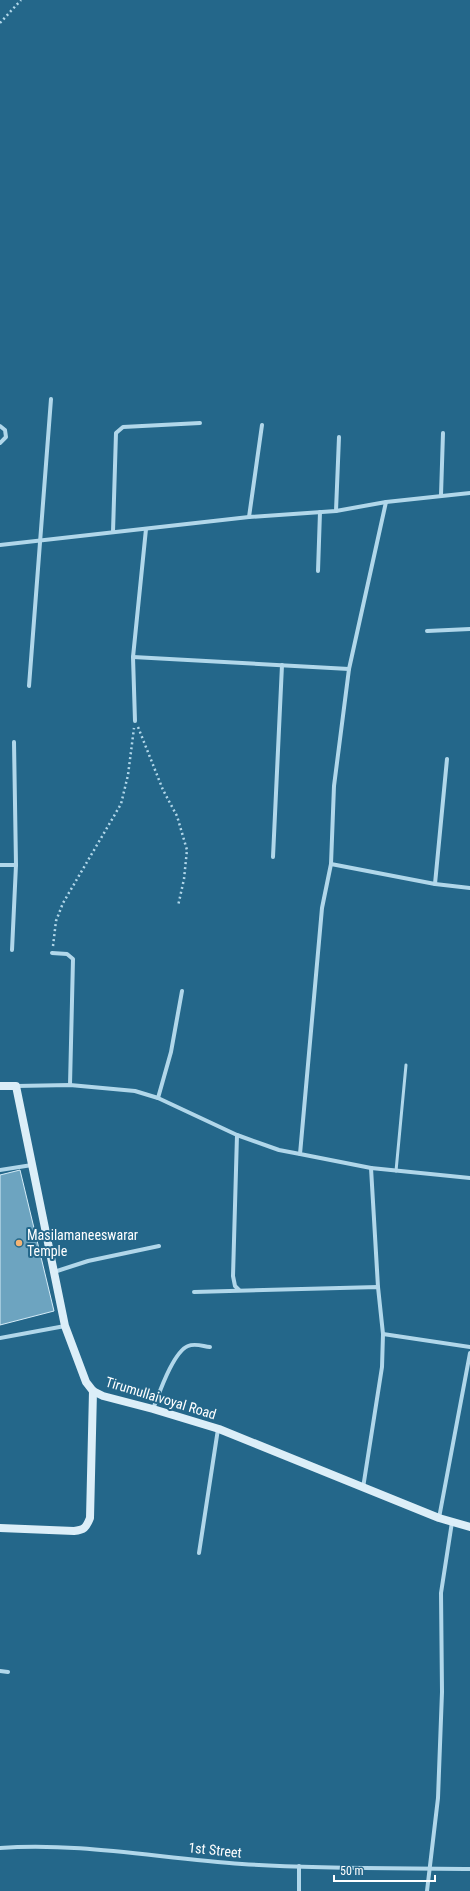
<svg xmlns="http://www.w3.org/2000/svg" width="470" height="1891" viewBox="0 0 470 1891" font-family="'Roboto Condensed',sans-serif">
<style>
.building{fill:#6da4c0;stroke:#d5ecf8}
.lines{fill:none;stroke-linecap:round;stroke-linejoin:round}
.path{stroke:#b1d7ea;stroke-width:2.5;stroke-dasharray:2 3;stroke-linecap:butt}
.lane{stroke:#b1d7ea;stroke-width:3}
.street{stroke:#b1d7ea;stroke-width:4}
.secondary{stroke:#dceef8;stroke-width:8}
.poi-dot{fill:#f5b474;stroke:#24678a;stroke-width:1.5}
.labels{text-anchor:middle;stroke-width:4;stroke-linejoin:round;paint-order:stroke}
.poi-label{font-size:14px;fill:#fff;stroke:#24678a;text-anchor:start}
.street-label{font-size:14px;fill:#fff;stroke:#24678a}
</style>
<rect width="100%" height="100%" fill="#24678a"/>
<polygon class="building" points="20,1170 54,1311 0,1325 0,1175"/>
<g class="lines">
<g class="path">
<polyline points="0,23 21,0"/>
<polyline points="138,727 163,790 177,816 187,850 184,879 178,906"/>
<polyline points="53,946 56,921 63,903 121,804 128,775 134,728"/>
</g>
<polyline class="lane" points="396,1171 406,1065"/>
<g class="street">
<polyline points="0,426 5,430 6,437 0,443"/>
<polyline points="441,495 443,433"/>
<polyline points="336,511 339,437"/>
<polyline points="249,517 262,425"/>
<polyline points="113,532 116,433 123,427 200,423"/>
<polyline points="0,545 249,517 336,511 386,502 470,493"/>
<polyline points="318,571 320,512"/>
<polyline points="427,631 470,629"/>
<polyline points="133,657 349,669"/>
<polyline points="29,686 51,399"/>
<polyline points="135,721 133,657 146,529"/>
<polyline points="447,759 435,884 470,888"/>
<polyline points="273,857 282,665"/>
<polyline points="331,864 435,884"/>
<polyline points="0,865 16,865"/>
<polyline points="12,950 16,865 14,742"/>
<polyline points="52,953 67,954 73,959 70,1085"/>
<polyline points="16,1086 70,1085 135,1091 158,1098 237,1135 233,1276 235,1286 239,1290"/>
<polyline points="158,1098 171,1052 182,991"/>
<polyline points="237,1135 279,1150 300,1154"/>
<polyline points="371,1168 300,1154 322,908 331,864 334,786 349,669 386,502"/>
<polyline points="0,1170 32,1165"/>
<polyline points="54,1272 88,1261 159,1246"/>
<polyline points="378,1287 371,1168 470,1178"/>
<polyline points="194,1292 378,1287 383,1334 382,1367 363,1488"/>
<polyline points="383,1334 470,1347"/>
<polyline points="0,1338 65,1326"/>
<path d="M153,1409C159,1394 173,1352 188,1346C195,1343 202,1346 210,1347"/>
<polyline points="439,1518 470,1353"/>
<polyline points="199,1553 218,1429"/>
<polyline points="0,1671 8,1672"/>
<path d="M0,1848C81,1842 162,1859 242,1864C318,1869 394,1868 470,1869"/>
<polyline points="299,1866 299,1891"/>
<polyline points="427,1891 438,1798 442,1692 441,1593 452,1522"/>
</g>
<g class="secondary">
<polyline points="0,1086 16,1086 65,1326 86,1382 93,1391 103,1396 153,1409 219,1429 439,1518 470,1527"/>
<path d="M0,1528L74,1531C84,1530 86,1528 90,1518L93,1391"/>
</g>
</g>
<circle class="poi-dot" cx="19" cy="1243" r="4"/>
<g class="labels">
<g class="poi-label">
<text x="27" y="1240">Masilamaneeswarar<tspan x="27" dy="16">Temple</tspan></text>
</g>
<g class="street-label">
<text transform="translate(161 1398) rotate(17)" y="5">Tirumullaivoyal Road</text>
<text transform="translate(215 1850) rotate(6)" y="5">1st Street</text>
</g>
</g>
<path d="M334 1875v6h101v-6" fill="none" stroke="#ffffff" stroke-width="2"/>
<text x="340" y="1875" font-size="12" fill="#ffffff" stroke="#24678a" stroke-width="3" paint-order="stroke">50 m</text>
</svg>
